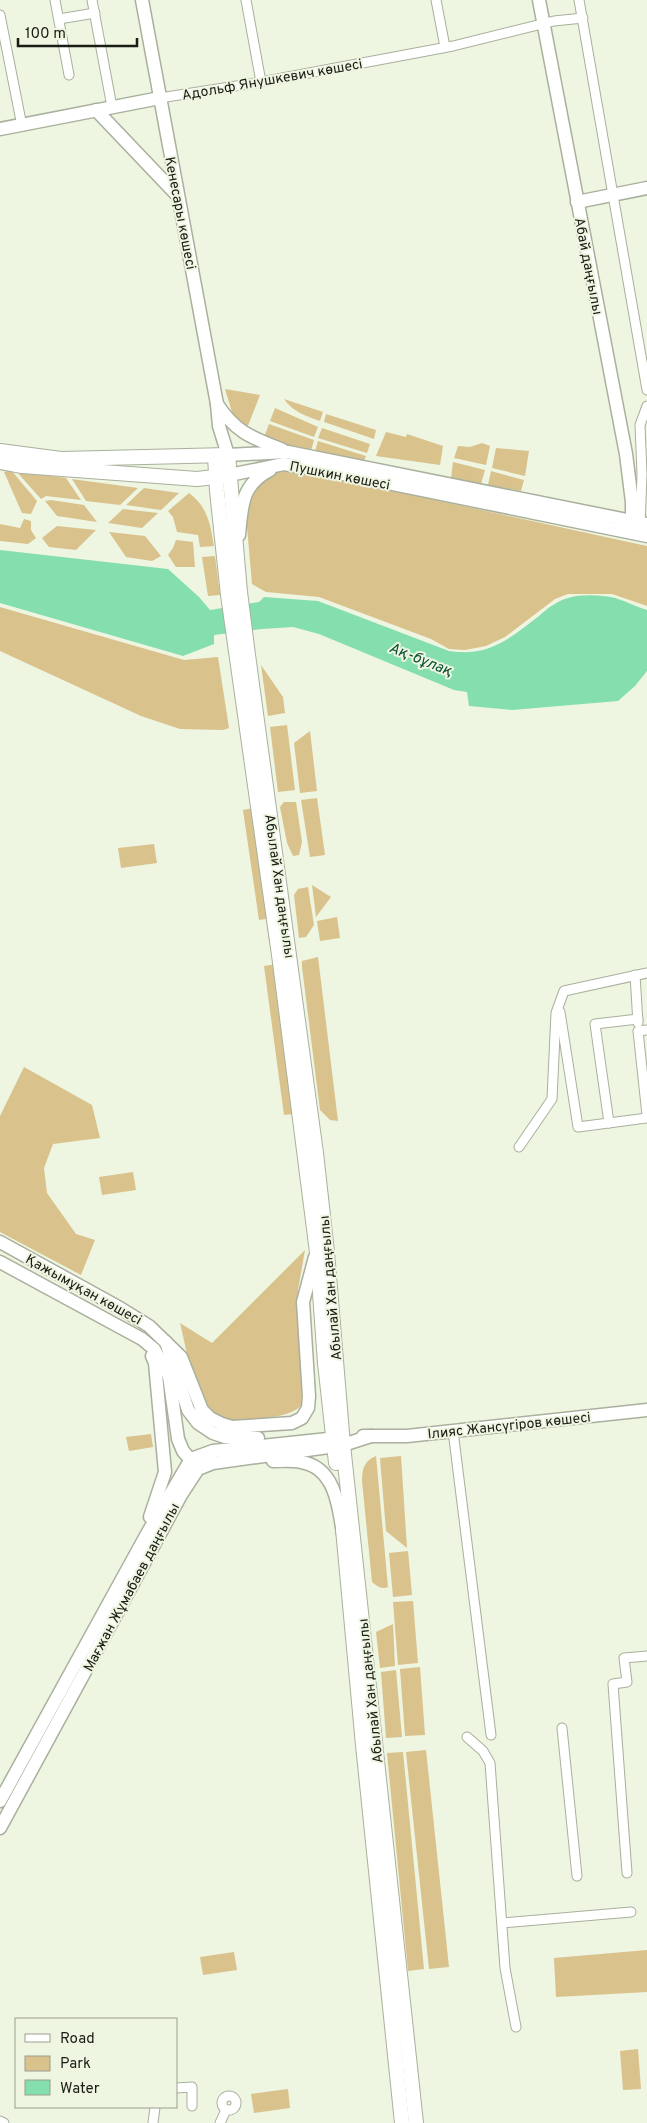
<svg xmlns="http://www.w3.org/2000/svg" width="647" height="2123" viewBox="0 0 647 2123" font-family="Overpass,sans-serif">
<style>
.green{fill:#dac28d}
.water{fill:#85deae}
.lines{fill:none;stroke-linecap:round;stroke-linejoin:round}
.street-casing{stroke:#a9b09d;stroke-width:11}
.secondary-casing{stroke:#a9b09d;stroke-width:15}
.primary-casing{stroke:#a9b09d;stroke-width:16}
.street{stroke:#fff;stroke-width:9}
.secondary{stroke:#fff;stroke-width:12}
.primary{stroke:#fff;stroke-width:14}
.labels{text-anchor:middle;stroke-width:4;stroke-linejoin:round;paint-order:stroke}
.street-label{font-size:14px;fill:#1a1c15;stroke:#eef5e1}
.water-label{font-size:15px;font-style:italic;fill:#085032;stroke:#eef5e1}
</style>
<rect width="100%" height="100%" fill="#eef5e1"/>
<g class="green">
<polygon points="225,389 260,395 246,431 235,422"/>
<path d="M284,399L323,412L320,421C306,416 293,412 284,399Z"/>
<polygon points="275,408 318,427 314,437 270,421"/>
<polygon points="326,414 376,430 374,439 324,422"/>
<polygon points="269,424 314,440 311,451 263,440"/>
<polygon points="322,428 370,444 367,453 318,438"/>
<polygon points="386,432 406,437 407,434 443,446 440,465 376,456"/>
<polygon points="318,441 366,456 364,461 315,451"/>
<polygon points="482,443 490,446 486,465 454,458 458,446 470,447"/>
<polygon points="496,448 529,451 525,476 492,468"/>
<polygon points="453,462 485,470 481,484 451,478"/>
<polygon points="284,467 647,546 647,606 612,594 568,594 555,599 505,637 486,646 465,650 449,649 431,639 319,597 266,592 252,584 245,504 259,479"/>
<polygon points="11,470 37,501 31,514 22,513 4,472"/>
<polygon points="16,471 66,478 81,500 46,496 41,499"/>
<polygon points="491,471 524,480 521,491 488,485"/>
<polygon points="72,479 138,488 120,505 86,501"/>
<polygon points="144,488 179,493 161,510 126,505"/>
<path d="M189,493C208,507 210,524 214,546L200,547L198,535L177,532L173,517L168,511Z"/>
<polygon points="51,500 84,505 97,522 57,516 45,501"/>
<polygon points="123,509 158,513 142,528 108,523"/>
<polygon points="24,519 31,521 31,530 36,538 28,544 0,541 0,524 20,528"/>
<polygon points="57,526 96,530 76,550 49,547 42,538"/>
<polygon points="109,532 145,536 161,556 152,561 126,557"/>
<polygon points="176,540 193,542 195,567 176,567 168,555 173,548"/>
<polygon points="215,556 220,595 208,596 202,557"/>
<polygon points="0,607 184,660 218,657 229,728 223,730 180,729 141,716 0,651"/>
<polygon points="261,665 283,697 285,713 268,716"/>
<polygon points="287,725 295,790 278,792 270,727"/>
<polygon points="310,731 317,791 300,793 294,743"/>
<polygon points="317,798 325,855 310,857 301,800"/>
<polygon points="284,802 296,802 302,842 299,855 293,856 287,843 280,807"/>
<polygon points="253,808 275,941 269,942 266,919 259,920 243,810"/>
<polygon points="154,844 157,863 121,868 118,848"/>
<polygon points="312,885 331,897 316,917"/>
<polygon points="308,887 314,925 306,937 299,938 294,895 298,889"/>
<polygon points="337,917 340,938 320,941 317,921"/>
<polygon points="318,957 338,1121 330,1120 320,1110 302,967 302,961"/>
<polygon points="277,964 293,1114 284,1115 264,966"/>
<polygon points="24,1067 92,1105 100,1138 53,1144 44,1168 47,1193 76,1234 95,1240 81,1275 0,1232 0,1116"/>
<polygon points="133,1172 136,1190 102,1195 99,1177"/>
<path d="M305,1250L298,1290L302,1405C290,1416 276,1416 260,1419C251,1421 242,1423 233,1422C197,1420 187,1351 180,1323L212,1343Z"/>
<polygon points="151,1434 153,1447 129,1451 126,1437"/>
<path d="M376,1456L388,1587C382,1590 377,1586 372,1582L362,1481C362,1469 364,1461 376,1456Z"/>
<polygon points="401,1456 407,1548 386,1531 380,1458"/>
<polygon points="408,1551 412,1595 393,1597 389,1553"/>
<polygon points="413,1601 418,1663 398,1665 393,1602"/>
<polygon points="393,1624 395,1666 380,1668 376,1632"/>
<polygon points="420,1667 425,1735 405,1736 400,1669"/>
<polygon points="396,1670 402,1737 386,1738 381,1672"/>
<polygon points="426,1750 449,1967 429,1969 406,1752"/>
<polygon points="403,1752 424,1969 408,1971 387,1753"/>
<polygon points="647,1950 647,1992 556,1997 554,1958"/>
<polygon points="234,1952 237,1970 203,1975 200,1957"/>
<polygon points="638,2049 641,2089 623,2090 620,2051"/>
<polygon points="288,2089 290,2108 254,2113 251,2094"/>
</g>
<path class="water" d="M0,550L168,569L199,597L210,610L259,602L264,597L318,601L449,651C489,657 509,639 539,616C548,608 557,601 568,598C581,594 602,595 615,598C626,601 636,607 647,610V671L635,686L618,701L512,710L469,706L467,692L454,690L319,634L293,627L262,629L214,635V644L183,656L0,603Z"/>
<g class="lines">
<defs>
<g id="street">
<polyline points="55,0 69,75"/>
<polyline points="92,0 112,107"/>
<polyline points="246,0 261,82"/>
<polyline points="436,0 445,47"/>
<polyline points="579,0 647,390"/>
<polyline points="0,15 22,126"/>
<polyline points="59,19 95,13"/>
<polyline points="160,98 261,82 453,46 554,21 583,18"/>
<polyline points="640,527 642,474 640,425 647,406"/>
<polyline points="635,975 638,1023"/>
<polyline points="560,1012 578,1127 647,1118"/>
<polyline points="647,1030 638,1031 647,1115"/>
<polyline points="609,1123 595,1024 638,1019"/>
<polyline points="519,1147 552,1099 556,1013 564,991 647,973"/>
<polyline points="453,1431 491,1735"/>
<polyline points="562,1728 577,1876"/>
<polyline points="467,1737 483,1751 490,1763 505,1968 516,2027"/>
<polyline points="627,1873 613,1684 627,1682 624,1658 647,1656"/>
<polyline points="502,1923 631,1912"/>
<polyline points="176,2088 192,2087 192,2106"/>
<circle cx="229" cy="2103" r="7"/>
<polyline points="0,2121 4,2123"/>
<polyline points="153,2123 155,2107"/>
<polyline points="220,2123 226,2110"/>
</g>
<g id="secondary">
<polyline points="142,0 217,404 219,426 228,455 288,452 647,524"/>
<polyline points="539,0 626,454 632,502 632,532"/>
<polyline points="96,110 177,195"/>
<polyline points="0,129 160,98"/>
<polyline points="577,202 647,188"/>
<path d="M217,404C236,433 253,438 283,450"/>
<polyline points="229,475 284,464 334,472 647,536"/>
<path d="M239,535C242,506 241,485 270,470"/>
<polyline points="0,1242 120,1308 149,1326 181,1357 202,1410 210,1418 222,1424 232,1427 292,1423 302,1418 308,1408 309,1396 303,1302 315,1257"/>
<polyline points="0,1262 142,1339 154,1349 169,1376"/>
<polyline points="166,1342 188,1410 198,1423 213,1433 225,1437 258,1438"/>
<polyline points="168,1369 178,1439 183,1451 195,1465"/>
<polyline points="363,1436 407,1436 647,1410"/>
<polyline points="191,1459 213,1451 328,1439"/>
<path d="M273,1461C282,1461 292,1460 301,1462C335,1467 339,1507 343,1534"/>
<polyline points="150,1517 165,1472 155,1363 152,1356"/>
<polyline points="0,1801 148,1532 191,1459"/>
<polyline points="0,1828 181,1495 198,1469 213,1463 343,1445 371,1436"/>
</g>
<g id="primary">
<polyline points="0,451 61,459 228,455 240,592 248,655 316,1153 327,1252 343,1445 416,2123"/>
<polyline points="215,456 217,491 228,595 279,955 317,1252 325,1363 336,1463"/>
<polyline points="0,462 22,466 197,479 223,476"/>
<polyline points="343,1529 363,1745 402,2123"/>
</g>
</defs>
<use href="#street" class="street-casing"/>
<use href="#secondary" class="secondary-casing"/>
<use href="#primary" class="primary-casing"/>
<use href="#street" class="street"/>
<use href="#secondary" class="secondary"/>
<use href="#primary" class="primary"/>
</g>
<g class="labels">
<g class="street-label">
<text transform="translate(272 79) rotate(-10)" y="5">Адольф Янушкевич көшесі</text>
<text transform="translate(181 213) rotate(79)" y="5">Кенесары көшесі</text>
<text transform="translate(589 266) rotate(79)" y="5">Абай даңғылы</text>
<text transform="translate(340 475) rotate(11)" y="5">Пушкин көшесі</text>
<text transform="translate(280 886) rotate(82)" y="5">Абылай Хан даңғылы</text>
<text transform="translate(330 1288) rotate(-95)" y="5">Абылай Хан даңғылы</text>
<text transform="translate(84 1289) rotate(29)" y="5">Қажымұқан көшесі</text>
<text transform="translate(509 1425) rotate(-6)" y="5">Ілияс Жансүгіров көшесі</text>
<text transform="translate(131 1587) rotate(-62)" y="5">Мағжан Жұмабаев даңғылы</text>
<text transform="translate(370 1691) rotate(-96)" y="5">Абылай Хан даңғылы</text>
</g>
<g class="water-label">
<text transform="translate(421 659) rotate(22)" y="5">Ақ-бұлақ</text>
</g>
</g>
<rect x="15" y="2018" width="162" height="90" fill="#eef5e1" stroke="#999e8f"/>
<rect x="25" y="2034" width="25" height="8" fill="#ffffff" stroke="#999e8f"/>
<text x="60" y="2043" font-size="15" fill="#1a1c15">Road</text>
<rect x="25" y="2056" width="25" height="15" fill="#dac28d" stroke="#999e8f"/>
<text x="60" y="2068" font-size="15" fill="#1a1c15">Park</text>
<rect x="25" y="2080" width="25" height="15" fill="#85deae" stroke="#999e8f"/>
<text x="60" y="2093" font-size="15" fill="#1a1c15">Water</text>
<path d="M18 38v8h119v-8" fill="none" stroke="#1a1c15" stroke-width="2.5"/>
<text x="25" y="38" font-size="15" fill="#1a1c15" stroke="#eef5e1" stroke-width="4" paint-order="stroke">100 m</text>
</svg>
